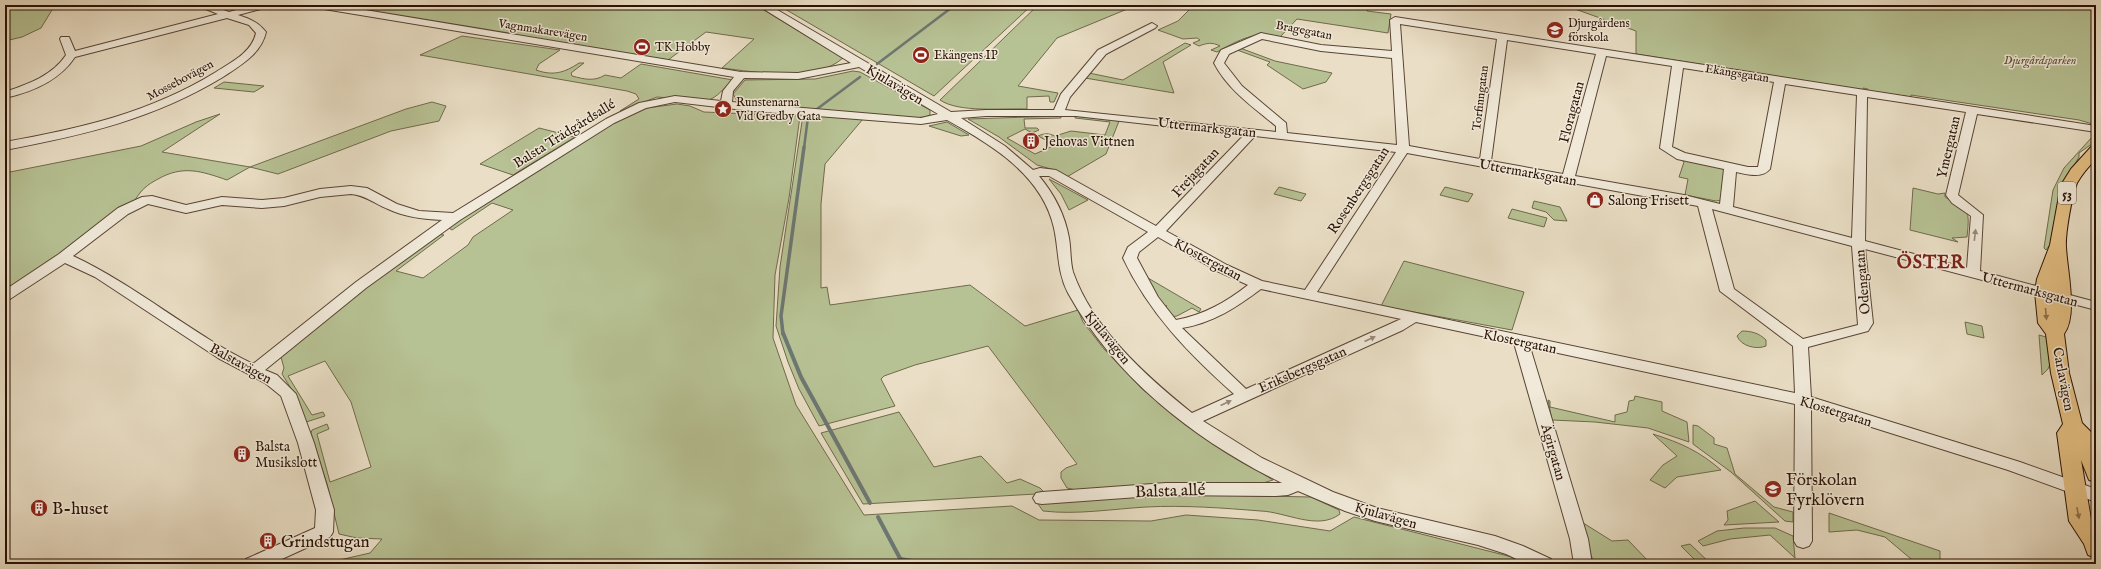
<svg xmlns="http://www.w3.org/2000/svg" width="2101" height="569" viewBox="0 0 2101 569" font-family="'IM FELL English',serif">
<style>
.green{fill:#b7c294;stroke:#706a4c}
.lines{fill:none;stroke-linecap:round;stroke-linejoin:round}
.stream-far2{stroke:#6d7772;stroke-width:2.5}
.stream-far1{stroke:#6d7772;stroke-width:3.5}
.stream{stroke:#6d7772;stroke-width:4}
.minor-casing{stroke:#594434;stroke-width:2}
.major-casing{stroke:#291103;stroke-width:2}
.minor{fill:#f1eada;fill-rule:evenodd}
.major{fill:#e5c083;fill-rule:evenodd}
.oneway{fill:#978879}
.oneway2{fill:#907149}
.labels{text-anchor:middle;stroke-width:3;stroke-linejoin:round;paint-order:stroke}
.far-poi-label{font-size:12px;fill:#291103;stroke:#f1eada;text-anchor:start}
.far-street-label{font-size:12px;fill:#291103;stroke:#f1eada}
.far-park-label{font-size:12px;font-style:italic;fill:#5b4f36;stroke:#f1eada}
.shield{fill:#f1eada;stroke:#655244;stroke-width:1}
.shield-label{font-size:13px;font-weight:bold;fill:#291103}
.street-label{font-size:14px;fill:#291103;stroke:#f1eada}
.poi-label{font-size:14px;fill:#291103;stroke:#f1eada;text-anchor:start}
.near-poi-label{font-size:17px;fill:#291103;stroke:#f1eada;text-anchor:start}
.near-street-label{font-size:17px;fill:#291103;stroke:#f1eada}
.district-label{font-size:18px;font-weight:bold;letter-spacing:1px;fill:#7a1f14;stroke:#f1eada}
</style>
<rect width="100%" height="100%" fill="#eadfc6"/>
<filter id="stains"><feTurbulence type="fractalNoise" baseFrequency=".005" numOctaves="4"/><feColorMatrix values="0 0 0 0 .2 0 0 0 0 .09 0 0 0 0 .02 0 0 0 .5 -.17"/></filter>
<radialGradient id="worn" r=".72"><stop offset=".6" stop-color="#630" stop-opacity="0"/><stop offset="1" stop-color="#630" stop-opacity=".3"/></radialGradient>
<g class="green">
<polygon points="5,5 55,5 41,28 22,37 5,41"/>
<path d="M345,5H756L843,58C815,83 756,72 722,68L754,39L706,32L668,60L340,7Z"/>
<polygon points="778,5 1032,5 934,96"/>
<path d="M1038,5H1137L1057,38L1018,86L1058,93L1054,102H1050L1049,96L1027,97V109C1002,108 959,113 940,100Z"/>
<path d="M1189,5H1367V11L1391,14L1388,33L1297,19L1280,37C1256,30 1239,40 1217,52L1211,50L1220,46C1212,42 1207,43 1199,46L1193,43L1200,40L1197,38L1183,39L1158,30L1178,21L1189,10Z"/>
<polygon points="1547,5 2096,5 2096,125 2079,120 1911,95 1911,97 1868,91 1868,89 1863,88 1863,90 1636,54 1636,31 1575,9"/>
<path d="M462,36L560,50L539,64L536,70C553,76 564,73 579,63H584L571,73L572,76C584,79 594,82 605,75L621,78L641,64L733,80C723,88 719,97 706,101L657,97L620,111L639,99L636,94L627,91L420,55Z"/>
<polygon points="1185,43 1191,45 1163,62 1174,93 1085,78 1089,73 1123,80"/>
<polygon points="1240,48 1275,61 1332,73 1326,82 1303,89 1267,65 1270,62 1237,50"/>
<polygon points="853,71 860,72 930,110 930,115 925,117 912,118 747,105 737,101 733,94 745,80 815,79"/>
<polygon points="224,82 264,86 254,92 214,88"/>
<path d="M432,102L446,106L439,121L391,131L278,174L250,167L227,180C201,171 183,165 158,179C147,185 142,189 135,200L63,251L53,261L5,292V173L141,146L196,122L220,114L162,152L250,167L406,109Z"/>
<polygon points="677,104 690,106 704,112 800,116 789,198 775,275 773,338 796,405 864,515 1012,506 1039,520 1151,521 1186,515 1258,520 1330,531 1354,517 1512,557 1525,564 322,564 370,553 382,539 357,538 339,534 327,484 311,433 312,430 327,424 329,429 317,434 330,482 371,467 351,402 325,361 288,376 312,415 323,412 325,416 306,422 295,395 282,374 284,368 281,357 286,349 357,291 437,234 444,235 396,271 423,278 468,245 473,237 513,210 492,203 452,230 449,228 450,225 617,120 639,109"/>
<polygon points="803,115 863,119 825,164 821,204 821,288 827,287 830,305 970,285 1025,326 1078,310 1083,322 1104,349 1142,389 1190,428 1273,480 1263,483 1076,490 1067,488 1061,478 1061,472 1066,468 1077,464 988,346 915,365 884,376 881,379 895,406 819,426 799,389 788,362 776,326 780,267"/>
<path d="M1061,116V118L1024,119L1025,128H1037L1039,130L1032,133L1025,129L1007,138L1035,154L1055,145L1038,136C1045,133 1048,133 1055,136L1071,131L1105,135L1110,122L1075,118V116L1119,121L1106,154L1065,178L1058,171L1037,165L999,137L968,119Z"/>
<polygon points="947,122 969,135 961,136 929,126"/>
<polygon points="539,128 575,137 513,175 480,164"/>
<polygon points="2093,136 2096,141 2079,153 2079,157 2062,187 2052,242 2046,250 2044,248 2053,190 2064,168"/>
<polygon points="1679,158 1721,168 1726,171 1722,200 1716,201 1685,195 1688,179 1679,177 1684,162"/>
<polygon points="1049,179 1088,200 1069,210 1061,194"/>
<polygon points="1279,187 1306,194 1301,201 1274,194"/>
<polygon points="1445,187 1473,194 1468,202 1440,195"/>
<path d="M1913,188L1938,194L1945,193V197C1969,212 1970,208 1967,237L1952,238L1958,242L1910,230Z"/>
<polygon points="1534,201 1560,207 1567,221 1554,220 1546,212 1532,208"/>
<polygon points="1512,209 1547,218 1544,227 1508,218"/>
<polygon points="1404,261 1524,292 1512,330 1381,306"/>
<polygon points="1144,277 1148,278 1201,309 1199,312 1192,308 1177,316 1169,317 1165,307 1167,306 1161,306"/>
<polygon points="1965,322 1982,326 1984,338 1967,334"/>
<path d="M1742,331C1751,331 1759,333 1766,340V346C1756,350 1741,346 1737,336Z"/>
<polygon points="2039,335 2046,337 2051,362 2048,369 2042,375"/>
<polygon points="1635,396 1662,402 1662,411 1687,422 1689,442 1648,428 1595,422 1552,420 1548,400 1550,401 1550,407 1615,422 1615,415 1627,412 1629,401 1634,400"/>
<polygon points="899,412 934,467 981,456 1007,483 1020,479 1040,488 1043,491 1036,494 863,504 821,433"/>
<polygon points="1693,425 1698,426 1714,438 1714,444 1727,448 1735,474 1774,507 1793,512 1793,522 1785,521 1731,472 1693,444"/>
<path d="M1653,434C1681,443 1699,451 1721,470L1677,477L1665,488L1650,480L1663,465L1677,456Z"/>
<path d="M1169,494L1311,497L1339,510L1340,514C1318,531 1286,512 1261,511C1223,508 1184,505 1146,507C1112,509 1077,515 1043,511L1038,504L1044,502Z"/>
<polygon points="1755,501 1779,522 1724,525 1728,520 1727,511"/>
<polygon points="1829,513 1940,551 1940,564 1917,564 1885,537 1857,530 1829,532"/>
<polygon points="1580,521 1612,541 1628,540 1651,564 1594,564"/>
<polygon points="1744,528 1775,528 1793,536 1795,558 1770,535 1730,539 1703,546 1698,541 1717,531"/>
<polygon points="1690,544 1711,564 1699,564 1681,546"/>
</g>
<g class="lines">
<g class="stream-far2">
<polyline points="877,64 955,5"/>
<polyline points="817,109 860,77"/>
<polyline points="804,148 808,117"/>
</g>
<polyline class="stream-far1" points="783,334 781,316 804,147"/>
<g class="stream">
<polyline points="783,333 801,377 870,503"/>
<polyline points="878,517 903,564"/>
<polyline points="900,559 930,564"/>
</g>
<defs>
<g id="minor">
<path d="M196,5H210L229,12L254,5H270L268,7L238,15C250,19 258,22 266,32C261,54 241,65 223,77C154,119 84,135 5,150V142C82,128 149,113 216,72C232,62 252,52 256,33L249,25L227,18L75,57C59,81 32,92 5,98V92C28,84 52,76 66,55L60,39L61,37H69L75,51L218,14Z"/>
<path d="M313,5H335L741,72L798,73L851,63L757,5H769L951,112L986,110H1054L1061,94L1098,50L1152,23L1157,26L1155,28L1106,54L1070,97L1065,110L1276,132V126C1253,107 1228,90 1214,63L1221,50L1261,33L1321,45L1392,51L1390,20L1395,17L2096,126V132L1977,114L1958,195L1983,215L1980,271L2096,302V310L1865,249L1873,323L1868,331L1808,347L1811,397L2020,462L2096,489V502L2008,470L1811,408L1812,541L1809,546L1803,548L1797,546L1794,541L1795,404L1530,347L1588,539L1592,564H1574L1570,539L1514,343L1416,322L1403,330L1203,421L1262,458L1333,492L1377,508L1495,536L1523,546L1551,559L1553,564H1527L1506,554L1478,545L1375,521L1345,511L1298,491L1288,495L1276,496L1166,495L1042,504L1036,503L1033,498L1036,493L1042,492L1166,483H1282C1196,441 1115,378 1068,293C1057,272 1059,251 1054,228C1042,175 992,145 947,120L921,124L752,111L675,102L646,108L614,123L460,220L366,288L265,370L277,375L296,394L314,443L334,510L333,532L330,537L271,564H244L246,559L315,528L316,510L298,443L281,396L265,383L218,358L95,277L65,263L10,299L5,300V290L59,254L118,208L142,197L152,196L186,205L222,197L262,200L284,198L320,189L351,186L367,188L397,204L419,211L453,213L606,119L639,103L675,96L721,101L723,91L734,77L318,8ZM1400,24L1497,39L1480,159L1409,146ZM1262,39L1321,51L1392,58L1397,145L1287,133L1286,123L1242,86L1224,63L1229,54ZM1507,40L1596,54L1563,174L1491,161ZM1606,56L1672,66L1660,148L1677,159L1724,169L1720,204L1684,195L1575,176ZM859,67L938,114L921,118L732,102L733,91L744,78L798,79ZM1683,68L1774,82L1758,167H1748L1685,153L1672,147ZM1785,84L1857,95L1852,238L1733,207L1736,172C1746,174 1762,179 1770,169ZM1867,97L1966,112L1946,195L1952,203L1971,216L1967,268L1865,241ZM986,116H1076L1244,135L1156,226L1056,170L1040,168L1033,170L1005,146L961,118ZM1255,136L1396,152L1305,290L1262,281L1227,265L1166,231ZM1407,153L1698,206L1720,291L1793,346L1795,393L1317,292ZM1039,176H1049L1148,232L1128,247L1123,258C1149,313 1189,354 1234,394L1192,413C1146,376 1093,329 1073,272C1070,261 1071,249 1069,238C1065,215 1054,194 1039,176ZM351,194C365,195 375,204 388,209C405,217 423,219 442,220L356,282L253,364C190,333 137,286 73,256L128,214L148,204L186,213L222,205L262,208L284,206L320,197ZM1712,209L1852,246L1858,325L1803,339L1734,289ZM1158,237L1217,271L1248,285C1226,302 1204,315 1176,320L1158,297L1137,258L1139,252ZM1261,289L1401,319L1246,389L1182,328C1213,323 1237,307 1261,289Z"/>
</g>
<path id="major" d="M2096,146V159C2089,166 2082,174 2077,183C2072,194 2065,235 2066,247C2067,270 2078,315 2064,334L2069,373L2082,423L2092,433L2096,441V482L2089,480L2081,460L2091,519L2096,527V558L2088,555L2084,544L2069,521L2057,433L2063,424L2051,373L2046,334L2038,323L2035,292L2037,279L2050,245L2061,185L2071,169L2091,147Z"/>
</defs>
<use href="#minor" class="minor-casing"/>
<use href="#major" class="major-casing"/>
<use href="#minor" class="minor"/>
<use href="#major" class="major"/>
</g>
<defs><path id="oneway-solid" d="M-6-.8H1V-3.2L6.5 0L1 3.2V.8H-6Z"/></defs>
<g class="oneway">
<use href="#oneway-solid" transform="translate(1975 235) rotate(-83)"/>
<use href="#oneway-solid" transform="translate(1370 339) rotate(-24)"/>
<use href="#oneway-solid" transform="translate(1226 403) rotate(-25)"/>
</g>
<g class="oneway2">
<use href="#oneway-solid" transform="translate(2046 314) rotate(85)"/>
<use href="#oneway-solid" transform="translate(2078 513) rotate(79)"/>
</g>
<defs>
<symbol id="school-disc" viewBox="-11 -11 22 22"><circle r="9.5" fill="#8f2418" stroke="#f1eada"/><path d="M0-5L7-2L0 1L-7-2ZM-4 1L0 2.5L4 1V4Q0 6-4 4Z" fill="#fff"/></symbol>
<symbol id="stadium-disc" viewBox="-11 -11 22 22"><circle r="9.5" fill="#8f2418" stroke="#f1eada"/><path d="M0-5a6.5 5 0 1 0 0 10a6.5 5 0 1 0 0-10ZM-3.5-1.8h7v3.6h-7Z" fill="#fff"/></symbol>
<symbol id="sight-disc" viewBox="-11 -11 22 22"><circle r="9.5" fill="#8f2418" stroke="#f1eada"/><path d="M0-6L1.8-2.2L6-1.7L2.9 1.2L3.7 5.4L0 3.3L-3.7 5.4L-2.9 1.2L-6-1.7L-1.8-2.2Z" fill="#fff"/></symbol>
<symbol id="building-disc" viewBox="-11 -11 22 22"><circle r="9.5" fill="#8f2418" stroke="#f1eada"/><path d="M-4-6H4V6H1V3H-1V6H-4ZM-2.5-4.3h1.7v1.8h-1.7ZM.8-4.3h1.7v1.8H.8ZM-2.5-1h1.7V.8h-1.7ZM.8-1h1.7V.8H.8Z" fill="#fff"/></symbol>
<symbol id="shop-disc" viewBox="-11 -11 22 22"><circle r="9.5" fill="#8f2418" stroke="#f1eada"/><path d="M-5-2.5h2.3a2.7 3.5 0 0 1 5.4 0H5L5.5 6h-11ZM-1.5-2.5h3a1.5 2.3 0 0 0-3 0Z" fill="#fff"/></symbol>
</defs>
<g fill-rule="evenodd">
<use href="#school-disc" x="1545" y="20" width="20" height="20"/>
<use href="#stadium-disc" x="632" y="37" width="20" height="20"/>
<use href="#stadium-disc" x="911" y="45" width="20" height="20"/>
<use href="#sight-disc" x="713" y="99" width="20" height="20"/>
<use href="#building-disc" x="1021" y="131" width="20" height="20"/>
<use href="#shop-disc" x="1585" y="190" width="20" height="20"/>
<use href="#building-disc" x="232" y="444" width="20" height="20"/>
<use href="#school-disc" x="1763" y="479" width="20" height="20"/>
<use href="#building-disc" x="29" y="498" width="20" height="20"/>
<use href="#building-disc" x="258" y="531" width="20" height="20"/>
</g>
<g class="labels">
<g class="far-poi-label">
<text x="1568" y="27">Djurgårdens<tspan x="1568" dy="14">förskola</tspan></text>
<text x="655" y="51">TK Hobby</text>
<text x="934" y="59">Ekängens IP</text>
<text x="736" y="106">Runstenarna<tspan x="736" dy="14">Vid Gredby Gata</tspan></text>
</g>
<g class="far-street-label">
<text transform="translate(543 30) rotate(9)" y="4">Vagnmakarevägen</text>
<text transform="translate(1304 30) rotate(11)" y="4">Bragegatan</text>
<text transform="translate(1737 73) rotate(9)" y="4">Ekängsgatan</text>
<text transform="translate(180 80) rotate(-28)" y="4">Mossebovägen</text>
<text transform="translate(1480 98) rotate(-83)" y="4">Torfinngatan</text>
</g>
<g class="far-park-label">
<text x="2040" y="64">Djurgårdsparken</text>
</g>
<rect class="shield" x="2058" y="182" width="18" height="22" rx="3"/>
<g class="shield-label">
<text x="2067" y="198">53</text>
</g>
<g class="street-label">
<text transform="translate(895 84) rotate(31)" y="5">Kjulavägen</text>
<text transform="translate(1571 112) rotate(-75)" y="5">Floragatan</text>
<text transform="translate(1207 127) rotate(6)" y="5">Uttermarksgatan</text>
<text transform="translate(564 133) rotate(-32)" y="5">Balsta Trädgårdsallé</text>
<text transform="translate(1948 147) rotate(-77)" y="5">Ymergatan</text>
<text transform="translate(1195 172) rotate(-47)" y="5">Frejagatan</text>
<text transform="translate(1528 172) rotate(10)" y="5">Uttermarksgatan</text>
<text transform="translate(1358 190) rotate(-57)" y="5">Rosenbergsgatan</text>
<text transform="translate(1208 259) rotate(28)" y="5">Klostergatan</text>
<text transform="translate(1862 282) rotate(-95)" y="5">Odengatan</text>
<text transform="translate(2030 289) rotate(15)" y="5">Uttermarksgatan</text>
<text transform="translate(1108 337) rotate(51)" y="5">Kjulavägen</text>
<text transform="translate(1520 341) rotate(12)" y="5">Klostergatan</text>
<text transform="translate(241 363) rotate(29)" y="5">Balstavägen</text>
<text transform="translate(1302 369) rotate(-24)" y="5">Eriksbergsgatan</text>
<text transform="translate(2064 379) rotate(79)" y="5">Carlavägen</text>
<text transform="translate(1836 411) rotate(17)" y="5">Klostergatan</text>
<text transform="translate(1554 452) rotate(74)" y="5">Ägirgatan</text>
<text transform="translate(1386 515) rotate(16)" y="5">Kjulavägen</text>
</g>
<g class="poi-label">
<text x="1044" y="146">Jehovas Vittnen</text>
<text x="1608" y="205">Salong Frisett</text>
<text x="255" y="451">Balsta<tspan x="255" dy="16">Musikslott</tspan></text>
</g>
<g class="near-poi-label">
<text x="1786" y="485">Förskolan<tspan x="1786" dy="20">Fyrklövern</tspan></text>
<text x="52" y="514">B-huset</text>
<text x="281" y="547">Grindstugan</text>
</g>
<g class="near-street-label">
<text transform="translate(1170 490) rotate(-2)" y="6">Balsta allé</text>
</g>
<g class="district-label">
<text x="1931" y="268">ÖSTER</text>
</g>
</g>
<rect width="2101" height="569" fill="none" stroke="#eadfc6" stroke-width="20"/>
<rect x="6" y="6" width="2089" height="557" fill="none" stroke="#291103" stroke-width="2"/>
<rect x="10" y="10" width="2081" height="549" fill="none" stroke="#291103"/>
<rect width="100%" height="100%" filter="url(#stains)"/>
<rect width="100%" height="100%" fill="url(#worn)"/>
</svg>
